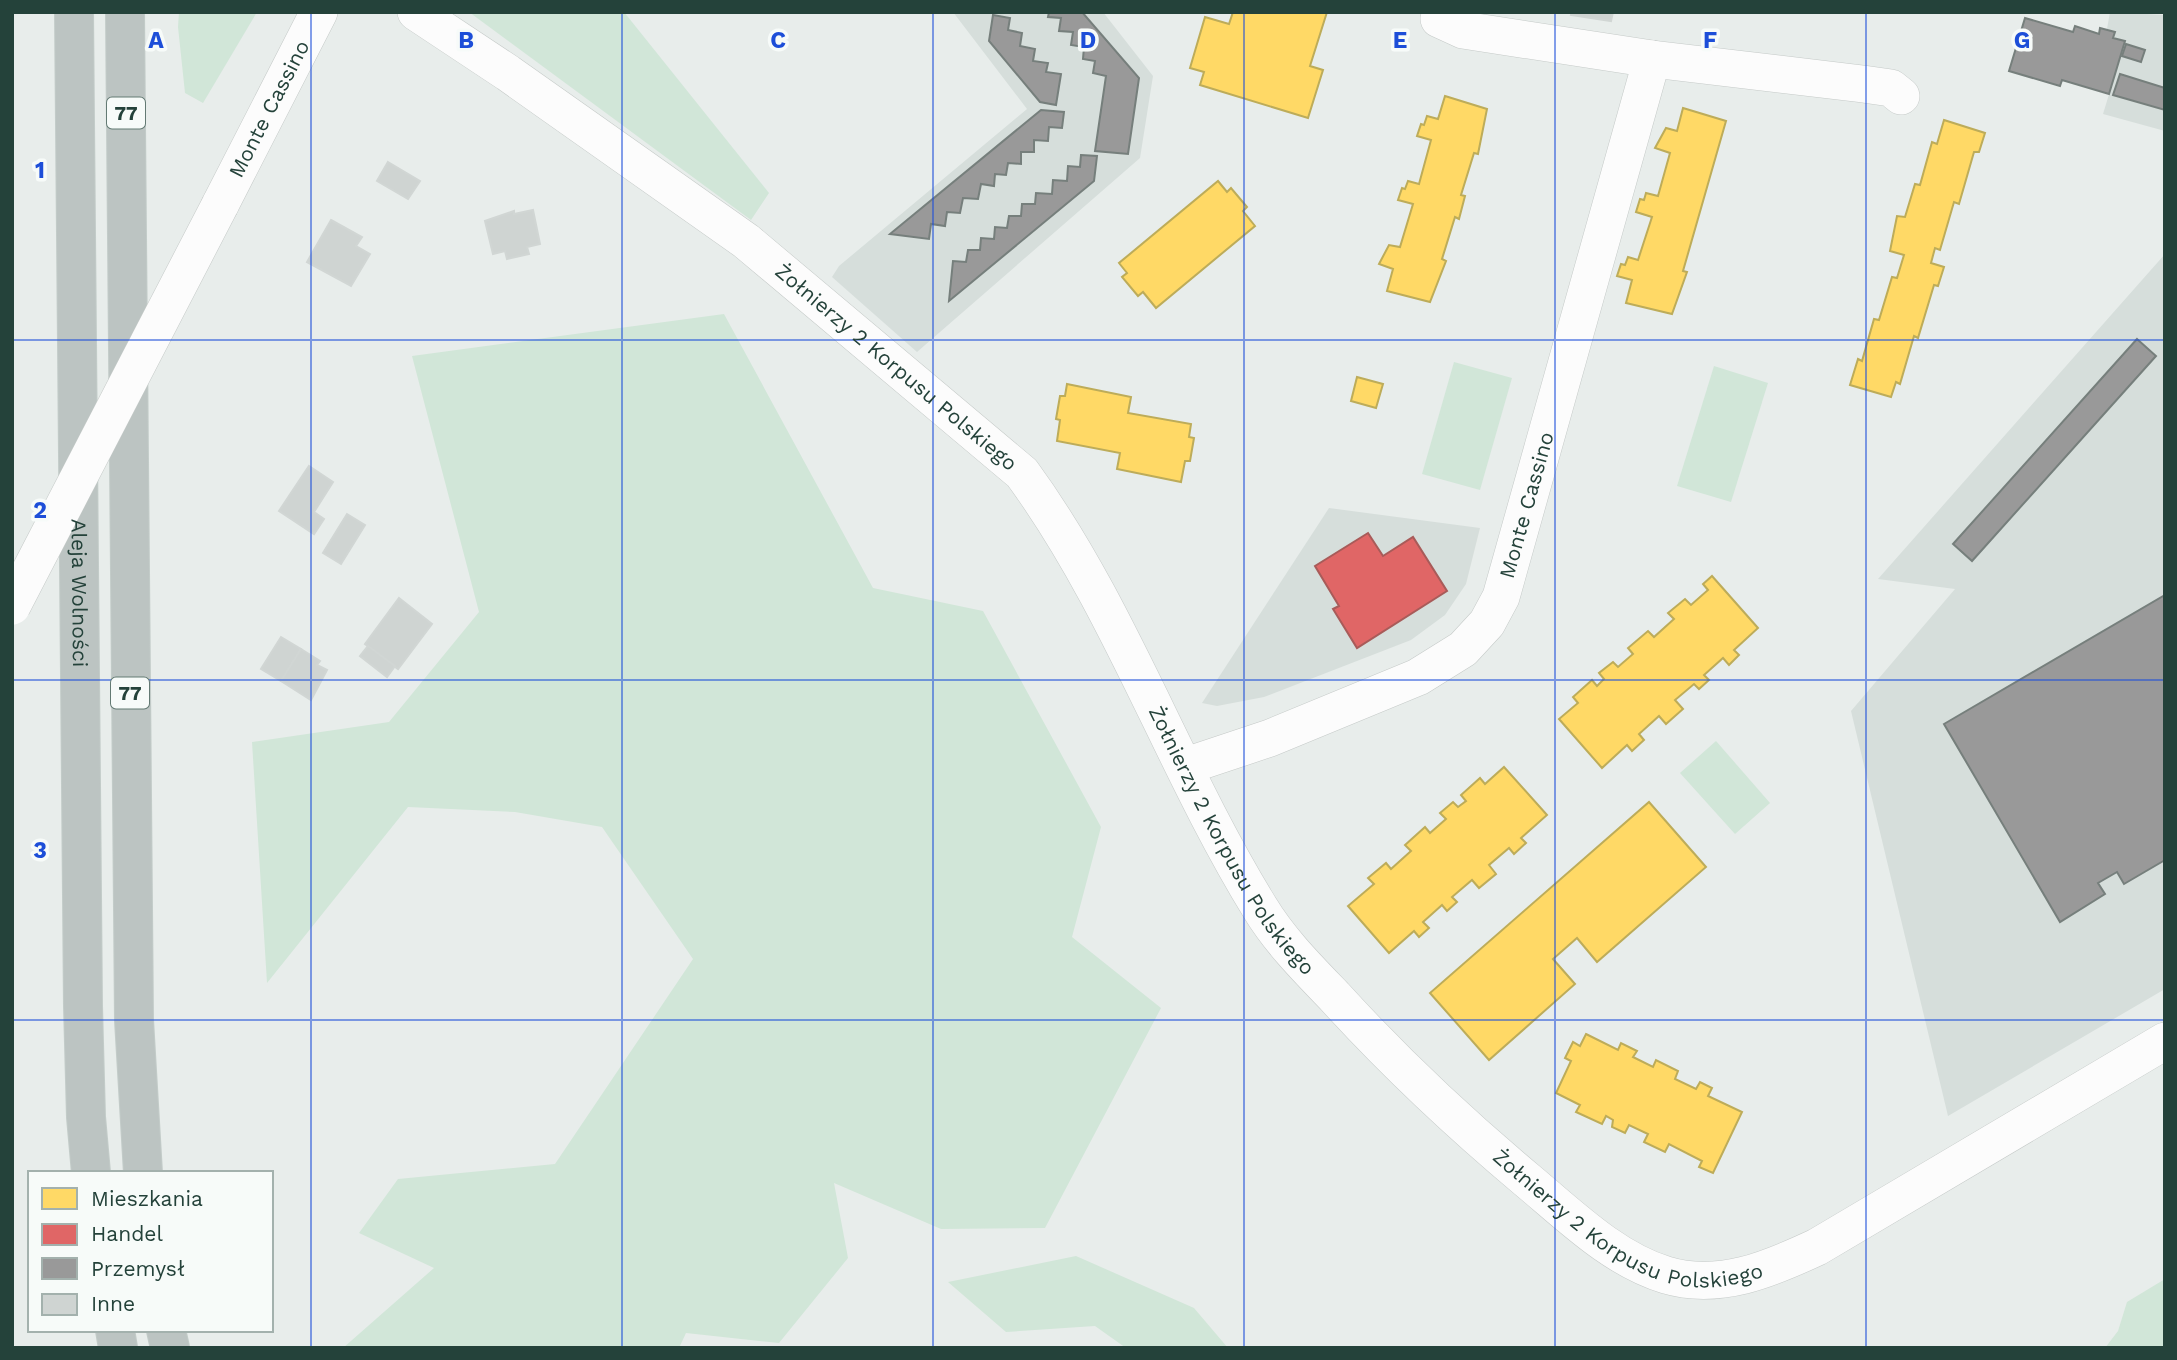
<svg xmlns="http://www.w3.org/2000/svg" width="2177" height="1360" viewBox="0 0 2177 1360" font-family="'Work Sans',sans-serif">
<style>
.built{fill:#d6dedb}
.green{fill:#d1e6d8}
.homes{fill:#ffd966;stroke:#bdac59;stroke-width:2}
.shops{fill:#e06666;stroke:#a85b59;stroke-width:2}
.industry{fill:#999;stroke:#767f7c;stroke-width:2}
.building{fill:#cfd4d2;stroke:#d1d6d4;stroke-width:2}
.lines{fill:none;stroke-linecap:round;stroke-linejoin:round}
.minor-casing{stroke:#c5cac8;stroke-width:38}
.highway-casing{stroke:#c3ccc9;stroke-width:40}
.minor{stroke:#fcfcfc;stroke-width:37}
.highway{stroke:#bcc4c2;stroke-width:38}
.minor-bridge-casing{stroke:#c5cac8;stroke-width:38;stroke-linecap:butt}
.minor-bridge{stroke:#fcfcfc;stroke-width:37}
.grid{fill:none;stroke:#1d4ed8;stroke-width:2;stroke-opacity:0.55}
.labels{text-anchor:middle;stroke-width:7;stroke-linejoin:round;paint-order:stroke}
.shield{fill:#f7fbf9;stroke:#637a73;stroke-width:2}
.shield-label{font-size:19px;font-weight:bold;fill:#24423a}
.street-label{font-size:21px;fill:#24423a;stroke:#f7fbf9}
.grid-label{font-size:23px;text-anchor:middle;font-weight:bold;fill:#1d4ed8;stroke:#f7fbf9;stroke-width:7;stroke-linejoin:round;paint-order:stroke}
</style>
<rect width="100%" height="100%" fill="#e8edeb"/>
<g class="built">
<polygon points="953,12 1103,12 1153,76 1140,158 917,352 832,277 839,266 1027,109"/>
<polygon points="2110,12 2165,15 2165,131 2103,114 2125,42 2113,38 2115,32 2107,29"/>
<polygon points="2165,254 2165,989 1948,1116 1851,711 1955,589 1878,579"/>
<polygon points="1329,508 1480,528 1466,584 1445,615 1411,640 1264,697 1217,706 1202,703"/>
</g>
<g class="green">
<polygon points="179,12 257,12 203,103 185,93 178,27"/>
<polygon points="469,12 624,12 769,193 751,220"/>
<polygon points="724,314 873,588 983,611 1101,827 1072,937 1161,1008 1045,1228 941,1229 834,1183 848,1258 779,1343 686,1333 679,1348 343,1348 434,1268 359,1233 398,1179 555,1164 693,959 602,827 515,812 408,807 267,983 252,742 389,722 479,612 412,356"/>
<polygon points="1454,362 1512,378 1480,490 1422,474"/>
<polygon points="1714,366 1768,383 1731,502 1677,486"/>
<polygon points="1716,741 1770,803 1735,834 1680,773"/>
<polygon points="1076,1256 1194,1308 1228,1348 1126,1348 1095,1326 1006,1332 948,1282"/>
<polygon points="2165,1279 2165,1348 2105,1348 2118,1331 2127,1302"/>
</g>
<g class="homes">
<polygon points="1233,12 1327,12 1310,66 1323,70 1308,118 1200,85 1204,72 1190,68 1205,17 1229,24"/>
<polygon points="1445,96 1487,109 1478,154 1474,153 1461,195 1465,196 1459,219 1455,217 1442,259 1446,261 1430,302 1387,291 1393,269 1379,264 1389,245 1400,247 1413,204 1398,200 1402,188 1405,189 1408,181 1419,184 1431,140 1417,136 1421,124 1424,125 1427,116 1438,119"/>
<polygon points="1683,108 1726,121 1683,271 1687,272 1672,314 1626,303 1632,280 1617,276 1621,264 1625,265 1628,257 1638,260 1652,217 1636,212 1640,199 1644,200 1646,193 1658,196 1670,153 1655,148 1666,128 1677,131"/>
<polygon points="1944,120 1985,133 1979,152 1974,152 1959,204 1954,202 1940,250 1935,248 1931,263 1944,267 1938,286 1934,285 1918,338 1914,336 1900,384 1896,382 1891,397 1850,385 1858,359 1862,361 1874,319 1879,320 1892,277 1897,278 1904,255 1890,251 1897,216 1905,217 1915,184 1920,185 1932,142 1937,144"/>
<polygon points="1218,181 1227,192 1231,188 1247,207 1243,211 1255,226 1156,308 1143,292 1138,296 1122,277 1127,273 1119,263"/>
<polygon points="1357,377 1383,384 1376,408 1351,401"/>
<polygon points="1067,384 1131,397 1128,413 1191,424 1189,437 1194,438 1190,461 1185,461 1181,482 1117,469 1120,453 1057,441 1060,420 1056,419 1060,396 1065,396"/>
<polygon points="1712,576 1758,628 1734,650 1739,655 1729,665 1723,658 1704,675 1709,680 1699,689 1694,684 1675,700 1683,709 1666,724 1659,716 1639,734 1644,740 1632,751 1627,745 1602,768 1559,719 1578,703 1573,697 1592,680 1597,686 1604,679 1599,673 1613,662 1618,667 1633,654 1628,648 1648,631 1654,637 1674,619 1668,613 1685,599 1691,605 1708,590 1703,584"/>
<polygon points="1504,767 1547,815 1521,838 1526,843 1514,854 1509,848 1489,865 1496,874 1479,888 1472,880 1452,897 1457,902 1447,911 1442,905 1423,922 1429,928 1419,937 1414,931 1389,953 1348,906 1374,884 1368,878 1386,863 1391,869 1411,851 1405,845 1425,827 1430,833 1446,819 1440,813 1453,802 1458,807 1466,801 1461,795 1480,778 1485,784"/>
<polygon points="1649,802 1706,867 1597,962 1577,938 1553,959 1575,984 1489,1060 1430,993"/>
<polygon points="1586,1034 1618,1050 1621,1043 1637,1051 1633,1057 1653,1067 1656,1060 1678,1071 1675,1079 1696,1089 1700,1082 1712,1088 1708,1096 1742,1112 1713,1173 1699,1167 1702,1161 1669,1144 1665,1152 1644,1142 1648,1134 1629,1125 1625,1133 1612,1127 1613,1120 1606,1116 1602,1124 1576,1112 1580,1105 1556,1093 1571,1061 1565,1058 1573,1042 1580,1046"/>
</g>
<polygon class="shops" points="1368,533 1383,556 1413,537 1447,591 1357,648 1333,609 1339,606 1315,566"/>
<g class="industry">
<polygon points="1049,12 1082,12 1139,78 1128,154 1095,151 1106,76 1093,73 1095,61 1083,59 1084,47 1071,45 1073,32 1059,31 1061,18 1048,17"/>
<polygon points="993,15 1010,18 1008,30 1022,33 1020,46 1035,49 1033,61 1048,63 1046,72 1061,74 1056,105 1040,102 989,41"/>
<polygon points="2025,18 2073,32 2075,26 2099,34 2100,28 2115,32 2113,38 2125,41 2109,94 2062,80 2060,86 2009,71"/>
<polygon points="2126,44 2145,50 2141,62 2122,56"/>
<polygon points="2120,74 2165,88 2165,110 2113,95"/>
<polygon points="1041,110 1064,112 1062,128 1049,127 1048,141 1034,140 1034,152 1021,152 1021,164 1008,163 1006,175 995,174 994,186 981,184 978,199 963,198 960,213 947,212 945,226 931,224 929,239 890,234"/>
<polygon points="1081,155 1097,156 1094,181 949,301 953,261 966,262 968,250 980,250 981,238 994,239 995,227 1007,228 1009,216 1021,216 1022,204 1035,204 1036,193 1052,194 1053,180 1067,181 1068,166 1080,167"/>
<polygon points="2137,339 2156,356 1972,561 1953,544"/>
<polygon points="2165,595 2165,860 2124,884 2117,872 2098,883 2105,894 2060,922 1944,724"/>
</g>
<g class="building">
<polygon points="1572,12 1613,12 1611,21 1571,15"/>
<polygon points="388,162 420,181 408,199 377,181"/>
<polygon points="533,210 540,244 527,247 529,254 507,259 505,251 493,254 485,221 514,211 514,214"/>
<polygon points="331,220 362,237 356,246 370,254 351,286 307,262"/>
<polygon points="309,466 333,482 314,512 324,519 314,534 279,511"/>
<polygon points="347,514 365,525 341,564 323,553"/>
<polygon points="399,598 432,624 398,669 365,644"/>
<polygon points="281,637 301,649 281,681 261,669"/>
<polygon points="368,646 395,666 387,677 360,656"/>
<polygon points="301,649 320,661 317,665 327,670 311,700 281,681"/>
</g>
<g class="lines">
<defs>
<g id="minor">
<path id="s1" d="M416,12L508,73L746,241L1022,473C1120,607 1173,767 1260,908C1280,941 1308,969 1334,996C1394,1062 1459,1123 1527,1180C1569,1215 1613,1259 1666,1275C1719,1291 1770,1269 1817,1247L2165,1041"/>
<polyline points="1441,12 1439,19 1463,30 1652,59 1863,84 1891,88 1901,96"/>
<path id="s2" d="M220,205L319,12"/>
<path id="s3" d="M1186,766L1270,738L1418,677L1463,649L1487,623L1501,597L1652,59"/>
</g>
<g id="highway">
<path id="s4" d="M74,12L83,1006L86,1117L91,1173"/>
<polyline points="125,12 134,1020 143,1173"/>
<polyline points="115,1330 118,1348"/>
<polyline points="166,1330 170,1348"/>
</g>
</defs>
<use href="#minor" class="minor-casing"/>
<use href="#highway" class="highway-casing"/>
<use href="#minor" class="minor"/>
<use href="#highway" class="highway"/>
<defs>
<polyline id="minor-bridge" points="12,606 220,205"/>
</defs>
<use href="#minor-bridge" class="minor-bridge-casing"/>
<use href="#minor-bridge" class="minor-bridge"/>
</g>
<path class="grid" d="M311,12V1348M622,12V1348M933,12V1348M1244,12V1348M1555,12V1348M1866,12V1348M12,340H2165M12,680H2165M12,1020H2165"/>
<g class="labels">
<g class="shield">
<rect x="107" y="97.5" width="38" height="31" rx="5"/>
<rect x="111" y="677.5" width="38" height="31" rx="5"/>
</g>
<g class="shield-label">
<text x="126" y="120">77</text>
<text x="130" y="700">77</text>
</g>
<g class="street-label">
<text dy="7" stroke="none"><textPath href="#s2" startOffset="108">Monte Cassino</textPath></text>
<text dy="7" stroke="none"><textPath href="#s1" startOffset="598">Żołnierzy 2 Korpusu Polskiego</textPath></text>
<text dy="7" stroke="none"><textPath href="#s3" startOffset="462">Monte Cassino</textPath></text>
<text dy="7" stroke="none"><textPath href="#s4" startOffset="581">Aleja Wolności</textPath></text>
<text dy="7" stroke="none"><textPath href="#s1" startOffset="1186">Żołnierzy 2 Korpusu Polskiego</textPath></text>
<text dy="7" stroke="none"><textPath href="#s1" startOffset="1754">Żołnierzy 2 Korpusu Polskiego</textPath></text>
</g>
</g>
<g class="grid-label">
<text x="156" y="48">A</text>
<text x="466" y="48">B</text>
<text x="778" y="48">C</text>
<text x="1088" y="48">D</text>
<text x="1400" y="48">E</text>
<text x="1710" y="48">F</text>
<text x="2022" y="48">G</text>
<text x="40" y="178">1</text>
<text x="40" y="518">2</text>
<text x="40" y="858">3</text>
</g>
<rect width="2177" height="1360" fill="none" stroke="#24423a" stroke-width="28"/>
<rect x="28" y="1171" width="245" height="161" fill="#f7fbf9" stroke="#a3b1ad" stroke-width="2"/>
<rect x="42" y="1188" width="35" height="21" fill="#ffd966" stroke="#a3b1ad" stroke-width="2"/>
<text x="91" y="1206" font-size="21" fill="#24423a">Mieszkania</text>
<rect x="42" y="1224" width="35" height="21" fill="#e06666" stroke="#a3b1ad" stroke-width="2"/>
<text x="91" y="1241" font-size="21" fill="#24423a">Handel</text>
<rect x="42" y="1258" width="35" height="21" fill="#999999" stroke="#a3b1ad" stroke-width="2"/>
<text x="91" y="1276" font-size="21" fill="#24423a">Przemysł</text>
<rect x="42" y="1294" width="35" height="21" fill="#cfd4d2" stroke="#a3b1ad" stroke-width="2"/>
<text x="91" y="1311" font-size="21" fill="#24423a">Inne</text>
</svg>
